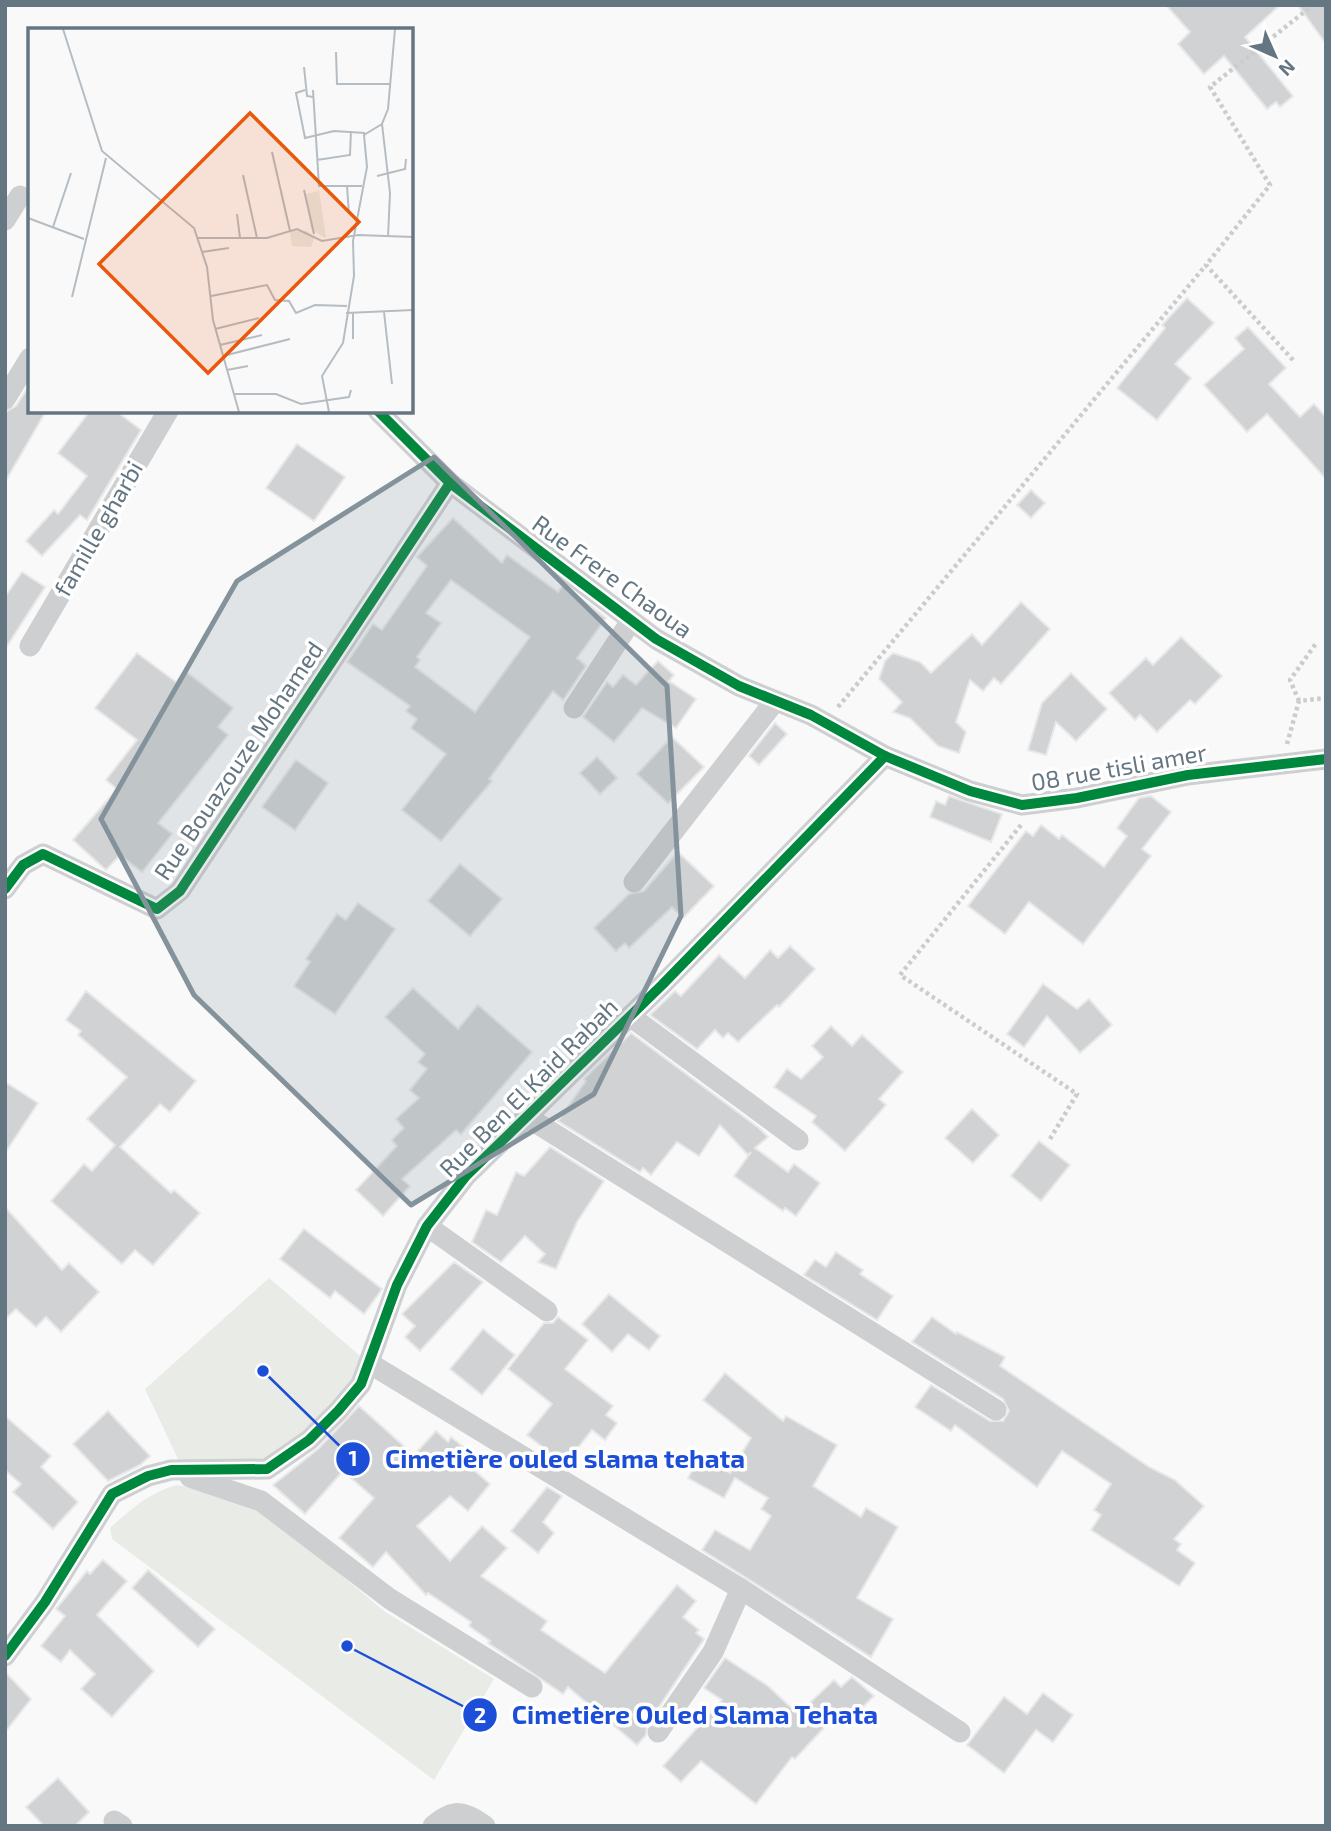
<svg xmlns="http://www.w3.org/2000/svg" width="1331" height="1831" viewBox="0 0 1331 1831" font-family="'Exo 2',sans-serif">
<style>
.green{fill:#e8ebe6}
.building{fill:#d0d2d3;stroke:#e8e8e8;stroke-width:2;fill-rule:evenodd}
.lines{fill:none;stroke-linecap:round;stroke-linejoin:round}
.path{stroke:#cbcccd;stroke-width:4.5;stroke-dasharray:3.5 3.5;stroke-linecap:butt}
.minor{stroke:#cecfd0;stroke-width:21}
.cycleway-casing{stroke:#fff;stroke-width:15}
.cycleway{stroke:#00873e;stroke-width:10}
.marked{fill:#84929c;fill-opacity:0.2;stroke:#84929c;stroke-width:5;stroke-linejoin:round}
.labels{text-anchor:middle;stroke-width:7;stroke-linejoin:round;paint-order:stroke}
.street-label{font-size:24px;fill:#657683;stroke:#fff}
.inset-road{fill:none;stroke:#b5bdc3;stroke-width:2}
.view{fill:#e8590c;fill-opacity:0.15;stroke:#e8590c;stroke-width:3.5}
.inset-edge{fill:none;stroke:#657683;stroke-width:3.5}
.leader{fill:none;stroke:#1d4ed8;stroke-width:2.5}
.callout-dot{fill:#1d4ed8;stroke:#fff;stroke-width:2.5}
.mark-label{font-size:21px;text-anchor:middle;font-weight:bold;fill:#fff}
.callout-label{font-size:26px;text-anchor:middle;font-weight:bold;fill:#1d4ed8;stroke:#fff;stroke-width:7;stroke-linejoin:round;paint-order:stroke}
</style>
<rect width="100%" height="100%" fill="#f9f9f9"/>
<g class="green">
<polygon points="269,1278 364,1359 356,1383 266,1465 226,1467 178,1459 145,1389"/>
<path d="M177,1485L253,1501L384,1611L494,1679L434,1780L112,1539L110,1528C130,1510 150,1492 177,1485Z"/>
</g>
<g class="building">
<polygon points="1166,5 1280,5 1245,37 1293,96 1280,107 1276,102 1267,109 1224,56 1204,74 1178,44 1190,32"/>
<polygon points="1298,5 1326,5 1326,44"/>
<polygon points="1187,298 1214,323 1175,364 1191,378 1157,420 1117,388 1165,328 1162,325"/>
<polygon points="1248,327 1286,368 1269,384 1300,417 1314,404 1326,417 1326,479 1267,414 1247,432 1204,385 1244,349 1235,338"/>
<polygon points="27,389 30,392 30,411 46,411 5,482 5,412 16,406"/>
<polygon points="90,411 116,411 141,430 87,520 80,515 42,556 26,541 54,510 58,514 87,476 58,453"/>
<polygon points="297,444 345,477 314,521 266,488"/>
<polygon points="1031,490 1045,503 1031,518 1017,505"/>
<path d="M453,518L502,563L507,555L558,592L563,585L606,618L577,658L586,666L563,700L553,691L489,779L492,781L441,841L402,810L446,754L411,728L417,719L406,711L410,706L347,662L373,624L382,630L427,566L417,557ZM451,580L530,637L475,712L415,667L420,660L417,657L441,623L426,613Z"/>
<polygon points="22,572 45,587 5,649 5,597"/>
<polygon points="1021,602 1050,629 1001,684 994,678 983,691 970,680 956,722 966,732 959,753 938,746 910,718 893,712 902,702 879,679 885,661 893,653 920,662 931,673 972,634 982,645"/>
<polygon points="1181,637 1222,676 1195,704 1190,700 1157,732 1140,715 1135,720 1109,693 1146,658 1153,665"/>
<polygon points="137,653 176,682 185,671 233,708 218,727 228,735 158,823 172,834 142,872 120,855 106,870 73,840 117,789 106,780 137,740 95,708"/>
<polygon points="658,661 674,675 669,681 696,699 676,728 642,708 614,742 583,717 607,682 613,687 623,675 636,685"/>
<polygon points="1071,673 1107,709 1076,741 1056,722 1046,755 1028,750 1042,703"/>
<polygon points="775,723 787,734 759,765 749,756"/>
<polygon points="672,737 704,767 668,803 637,774"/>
<polygon points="597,757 617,778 600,794 580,773"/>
<polygon points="296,760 328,783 295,830 262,807"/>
<polygon points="949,796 1002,814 991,842 930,817 936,801 945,805"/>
<polygon points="1151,796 1171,812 1142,849 1151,856 1083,944 1029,902 1005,934 968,906 1026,831 1033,836 1041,825 1059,839 1062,835 1104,867 1127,836 1117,828 1139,798"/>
<polygon points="678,852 714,886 683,918 672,907 629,948 625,943 616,951 594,928 629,894 644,891"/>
<polygon points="460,864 502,899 470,936 428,901"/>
<polygon points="358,903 395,929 335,1014 294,986 310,962 306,959 337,914 346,920"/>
<polygon points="790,946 815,969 779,1007 777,1005 738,1042 728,1033 723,1038 715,1030 697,1049 650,1015 675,991 681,996 719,955 745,978 770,950 778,958"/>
<polygon points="1043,984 1077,1009 1089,999 1112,1025 1080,1053 1047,1016 1024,1047 1007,1034"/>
<polygon points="413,988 458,1029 478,1005 532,1052 461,1134 456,1130 402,1179 410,1186 383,1216 356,1190 397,1146 392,1140 404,1128 396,1119 419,1098 410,1090 427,1069 418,1062 425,1054 385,1017"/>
<polygon points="86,991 196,1081 170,1112 160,1104 120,1147 171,1193 174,1190 200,1213 153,1265 135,1250 122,1264 51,1201 84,1164 92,1171 115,1145 87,1119 127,1077 78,1035 81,1031 66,1020"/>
<polygon points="831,1026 852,1046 862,1035 903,1072 879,1099 886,1105 845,1151 812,1122 816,1116 774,1087 787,1069 801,1079 823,1057 812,1046"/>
<polygon points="631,1033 759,1128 768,1137 755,1148 788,1172 794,1164 820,1183 796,1216 785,1208 783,1211 734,1176 751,1152 748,1155 720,1125 699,1156 677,1142 651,1175 643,1168 640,1172 558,1121 586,1081 584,1079"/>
<polygon points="5,1082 38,1103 5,1153"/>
<polygon points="972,1109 999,1135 973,1163 945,1138"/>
<polygon points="1039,1141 1070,1165 1041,1201 1011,1176"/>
<polygon points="550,1147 604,1181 577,1222 556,1269 538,1262 545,1254 525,1236 501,1262 472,1242 486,1210 497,1215 516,1172 524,1176"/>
<polygon points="5,1207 62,1270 69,1263 99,1292 61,1332 46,1317 36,1327 16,1309 5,1319"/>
<polygon points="304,1229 382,1289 364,1314 335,1291 330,1298 280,1259"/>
<polygon points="836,1252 863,1270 860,1274 893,1296 877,1320 804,1275 815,1260 826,1267"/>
<polygon points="454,1262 483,1282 420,1351 405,1337 415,1326 402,1314"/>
<polygon points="609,1294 660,1336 649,1350 628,1334 612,1352 582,1324"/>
<polygon points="558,1317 588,1340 565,1369 613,1406 606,1415 617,1423 605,1440 592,1430 565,1464 527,1435 552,1404 508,1369 544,1323 553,1323"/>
<polygon points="932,1317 956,1334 957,1332 1005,1357 1000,1366 1149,1467 1175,1480 1204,1506 1174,1539 1181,1544 1177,1550 1195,1563 1179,1586 1091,1530 1101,1515 1094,1510 1111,1484 1062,1451 1037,1487 955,1425 951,1431 915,1407 931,1385 990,1421 1003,1421 1009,1411 1003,1399 912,1342"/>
<polygon points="483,1329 515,1355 482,1395 450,1369"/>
<polygon points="725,1373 783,1421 786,1416 837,1445 813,1486 861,1517 866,1508 898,1527 857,1598 893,1619 871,1657 702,1550 715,1530 750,1550 771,1516 761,1509 768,1498 735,1478 724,1498 688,1478 700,1456 730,1473 751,1438 703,1400"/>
<polygon points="359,1406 414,1455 436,1431 448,1442 451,1437 467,1450 460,1458 490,1484 468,1511 450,1496 417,1526 450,1561 482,1526 507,1548 481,1576 547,1621 541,1630 605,1673 677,1585 696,1601 683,1617 699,1630 696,1633 704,1639 647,1725 646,1735 637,1745 568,1687 563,1694 488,1643 490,1641 469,1626 471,1622 428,1593 426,1595 386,1552 373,1567 339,1538 374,1498 343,1471 305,1514 273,1485 318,1449"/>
<polygon points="108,1411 150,1456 140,1465 108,1481 73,1444"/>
<polygon points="5,1416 51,1456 41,1467 78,1502 53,1529 13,1492 21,1484 5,1470"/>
<polygon points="547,1487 562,1496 543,1522 554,1533 538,1553 511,1531"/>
<polygon points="103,1560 127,1581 97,1615 154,1671 112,1717 81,1689 95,1674 70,1650 61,1662 41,1646 65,1616 56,1609 87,1571 90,1574"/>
<polygon points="148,1570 215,1629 198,1647 132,1588"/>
<polygon points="725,1658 768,1686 798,1714 834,1680 841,1687 852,1677 874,1696 844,1725 835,1716 795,1759 792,1757 756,1804 701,1761 681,1782 663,1766 722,1700 704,1688"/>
<polygon points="5,1672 31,1699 5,1732"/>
<polygon points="1043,1693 1073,1715 1053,1742 1036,1730 1004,1773 967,1745 1004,1697 1027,1714"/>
<polygon points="58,1778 89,1812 75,1826 44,1826 26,1807"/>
</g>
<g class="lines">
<g class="path">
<polyline points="1293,360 1206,265 1270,185 1210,87 1313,5"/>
<polyline points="1299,701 1290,680 1317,642"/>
<polyline points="838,707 1206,265"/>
<polyline points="1287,744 1299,701 1326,698"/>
<polyline points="1021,825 900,975 1077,1094 1050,1139"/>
</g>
<g class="minor">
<polyline points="5,220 20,196"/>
<polyline points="5,399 30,358"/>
<polyline points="378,411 450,483 656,639 739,686 811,715 885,756 970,791 1022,805 1077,798 1188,775 1326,759"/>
<polyline points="30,646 168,411"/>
<polyline points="574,708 631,621"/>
<polyline points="634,882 775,701"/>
<polyline points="5,889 23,865 43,854 157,909 180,891 450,483"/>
<polyline points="630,1016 798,1140"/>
<polyline points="527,1117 996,1410"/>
<polyline points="427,1226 547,1311"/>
<polyline points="369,1363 741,1589 960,1732"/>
<polyline points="190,1477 261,1501 390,1599 532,1687"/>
<polyline points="5,1656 45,1602 112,1494 148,1476 171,1470 267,1469 309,1440 338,1411 361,1384 397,1285 427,1226 466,1176 662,985 885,756"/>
<polyline points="658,1732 713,1652 741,1589"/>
<polyline points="114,1821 122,1826"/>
<path d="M433,1826C453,1809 464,1810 485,1826"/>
</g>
<defs>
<g id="cycleway">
<polyline points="378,411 450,483 656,639 739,686 811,715 885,756 970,791 1022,805 1077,798 1188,775 1326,759"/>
<polyline points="5,889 23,865 43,854 157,909 180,891 450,483"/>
<polyline points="5,1656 45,1602 112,1494 148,1476 171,1470 267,1469 309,1440 338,1411 361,1384 397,1285 427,1226 466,1176 662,985 885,756"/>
</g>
</defs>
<use href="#cycleway" class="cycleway-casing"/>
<use href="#cycleway" class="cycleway"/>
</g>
<path class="marked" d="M434,457L667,686L681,916L594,1094L411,1205L194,995L101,819L237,581Z"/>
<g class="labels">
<g class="street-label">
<text transform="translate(99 529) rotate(-60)" y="8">famille gharbi</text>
<text transform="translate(612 577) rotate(36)" y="8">Rue Frere Chaoua</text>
<text transform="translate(239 761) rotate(-56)" y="8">Rue Bouazouze Mohamed</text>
<text transform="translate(1119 768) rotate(-10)" y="8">08 rue tisli amer</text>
<text transform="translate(529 1088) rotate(-45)" y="8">Rue Ben El Kaid Rabah</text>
</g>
</g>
<g transform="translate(28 28)">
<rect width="385" height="385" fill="#f9f9f9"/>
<path d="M291,163L298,209L297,210L283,201L278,166ZM262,203H279L286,210L283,219L264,218Z" fill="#e8ebe6"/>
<path class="inset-road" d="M35,1L74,123L166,200L179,239L185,292L211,384M308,24L309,56H363M276,39L279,68L285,69M277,62L268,65L277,110L306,103L337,105M285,62L291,158H334M244,124L262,203M289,132L322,127L323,103M215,147L229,210M349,148L377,141L378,131M319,158L321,186M276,162L286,206M209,186L212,210M0,190L56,211M25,199L43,145M360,209L362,165L354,96L360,81L367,1M170,210H239L269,201L294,213L330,207L385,209M174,224L201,220M183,268L239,257L247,272L261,273L268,285L287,277L319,278M44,269L78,130M356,284L364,356M318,285L385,282M187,301L231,290M325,311V285M192,317L234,307M195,328L262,311M199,342L220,338M206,366H248L273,376L321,369L323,362M301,384L294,348L315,315L326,248L325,213L339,139L336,107L354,96"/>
<path class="view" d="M222,85L331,194L180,345L71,236Z"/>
<rect width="385" height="385" class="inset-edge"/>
</g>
<path class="leader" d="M263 1371L353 1459M347 1646L480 1715"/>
<g class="callout-dot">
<circle cx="263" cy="1371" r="7"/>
<circle cx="347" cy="1646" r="7"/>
<circle cx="353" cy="1459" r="18"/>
<circle cx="480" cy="1715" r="18"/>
</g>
<g class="mark-label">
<text x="353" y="1466">1</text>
<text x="480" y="1723">2</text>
</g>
<g class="callout-label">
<text x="565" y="1468">Cimetière ouled slama tehata</text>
<text x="695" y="1724">Cimetière Ouled Slama Tehata</text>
</g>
<rect width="1331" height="1831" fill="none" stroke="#657683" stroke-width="14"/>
<g transform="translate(1275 56) rotate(135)" stroke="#ffffff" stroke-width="5" paint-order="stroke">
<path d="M0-5L12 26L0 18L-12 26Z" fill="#657683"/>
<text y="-10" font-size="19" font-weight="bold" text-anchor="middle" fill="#657683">N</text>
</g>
</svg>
